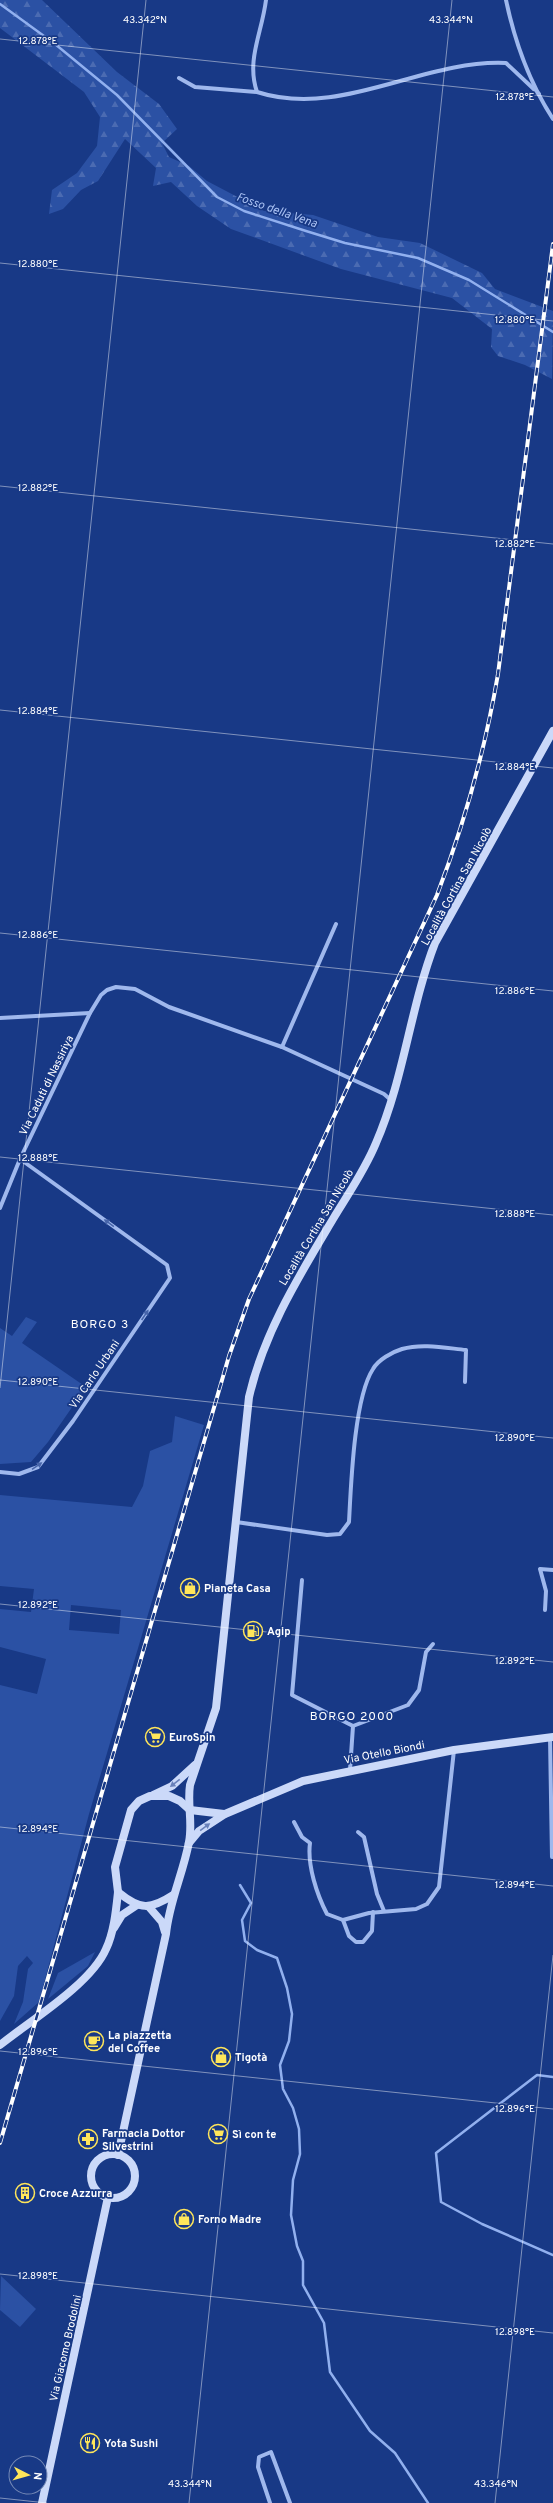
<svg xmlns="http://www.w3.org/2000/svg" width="553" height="2503" viewBox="0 0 553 2503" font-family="Overpass,sans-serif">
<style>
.grass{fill:#2b51a4;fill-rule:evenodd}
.forest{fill:url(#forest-firs)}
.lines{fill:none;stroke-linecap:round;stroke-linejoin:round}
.stream{stroke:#91b0ef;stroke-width:2.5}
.street{stroke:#9fb8ed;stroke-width:4}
.secondary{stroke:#cbd9f9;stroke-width:8}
.rail-casing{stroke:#fff;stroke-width:4}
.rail{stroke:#183986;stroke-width:2.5;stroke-dasharray:8;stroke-linecap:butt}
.oneway{fill:#4765aa}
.oneway2{fill:#6981ba}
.ticks{fill:none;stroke:#fff;stroke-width:1;stroke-opacity:0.45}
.labels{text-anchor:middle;stroke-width:3.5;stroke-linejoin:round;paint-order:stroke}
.street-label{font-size:11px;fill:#fff;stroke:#183986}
.poi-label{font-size:11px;font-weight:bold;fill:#fff;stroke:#183986;text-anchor:start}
.water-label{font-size:12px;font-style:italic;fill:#aac2f4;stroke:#183986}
.neighbourhood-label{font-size:12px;letter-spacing:1px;fill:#fff;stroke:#183986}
.ticks-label{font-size:10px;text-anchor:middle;fill:#fff;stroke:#183986;stroke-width:3.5;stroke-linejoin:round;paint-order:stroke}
</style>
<defs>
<pattern id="forest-firs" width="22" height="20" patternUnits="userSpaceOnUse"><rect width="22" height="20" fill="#2b51a4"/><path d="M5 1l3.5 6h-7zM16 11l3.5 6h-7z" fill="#4b6bb2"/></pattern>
</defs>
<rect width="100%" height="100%" fill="#183986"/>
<g class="grass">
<polygon points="26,1317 37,1322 22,1343 86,1387 48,1442 31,1462 0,1464 0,1328 12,1336"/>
<path d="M175,1416L204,1425L89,1814L39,2002L14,2024L23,2002L28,1969L33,1963L27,1956L18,1966L14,1996L0,2021V1685L37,1694L46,1659L0,1647V1609L31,1612L34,1589L0,1586V1495L132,1507L143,1486L150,1451L172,1442ZM71,1605L121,1610L119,1634L69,1630Z"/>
<polygon points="95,1952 88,1966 48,1999 58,1973"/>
<polygon points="1,2276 36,2309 20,2327 0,2310"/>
</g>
<polygon class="forest" points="0,0 42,0 117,72 159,104 177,129 162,143 169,157 189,166 207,181 264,211 313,215 378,237 420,243 482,273 495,289 553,311 552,379 525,365 498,356 491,347 492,329 452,298 341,269 231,229 197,206 171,182 153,186 156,168 125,139 98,181 81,190 63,209 49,214 52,190 77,173 97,146 100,117 84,92 0,28"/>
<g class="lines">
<g class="stream">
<polyline points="0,4 55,44 117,95 217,197 244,211 306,231 345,243 418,258 469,280 553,332"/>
<polyline points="240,1885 251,1903 242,1920 245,1941 257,1950 277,1958 287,1988 292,2014 289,2041 280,2065 283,2089 293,2108 299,2129 300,2154 293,2180 291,2215 297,2246 303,2261 303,2285 324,2323 330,2372 370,2431 395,2453 428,2503"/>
<polyline points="553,2077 537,2075 436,2153 441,2202 482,2224 553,2255"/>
</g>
<g class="street">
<path d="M266,0C262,33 246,60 257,92C341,119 422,59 506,63L539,94"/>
<path d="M506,0C515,43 529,82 553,119"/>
<polyline points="179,78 195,87 257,92"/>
<polyline points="0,1018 90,1013"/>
<polyline points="282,1047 336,924"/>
<polyline points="0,1208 20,1159 90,1013 101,995 107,990 116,987 135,989 169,1007 282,1047 384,1094 392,1101"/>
<polyline points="0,1472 19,1474 38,1467 73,1421 170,1278 167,1265 20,1159"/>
<path d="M236,1522L327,1535L340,1534L349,1522C351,1485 354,1398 373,1369C378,1360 392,1352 402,1349C422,1343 446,1348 466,1350L465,1382"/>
<polyline points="302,1580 292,1695 353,1726"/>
<polyline points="545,1610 546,1591 540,1569 553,1570"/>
<polyline points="550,1737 552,1857"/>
<polyline points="350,1770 353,1726 408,1705 419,1690 426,1652 433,1644"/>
<path d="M294,1822L302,1837L310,1843C307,1865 317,1895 327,1914L343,1920L369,1913L416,1909L427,1904L439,1887L454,1750"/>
<polyline points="358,1832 364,1837 377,1894 384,1911"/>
<polyline points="343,1920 349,1936 356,1942 363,1942 372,1931 373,1912"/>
<polyline points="270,2503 258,2467 259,2457 271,2452 290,2503"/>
</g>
<g class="secondary">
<polyline points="153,1795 172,1786 195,1765"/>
<polyline points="189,1843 199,1831 225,1814 303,1781 454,1750 553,1737"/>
<path d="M173,1895C150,1910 140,1910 118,1892L115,1867L131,1810L139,1801L150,1796H169L180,1801L190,1810L224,1814"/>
<polyline points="149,1907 162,1922 165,1932"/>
<polyline points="114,1928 122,1915 137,1905"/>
<path d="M0,2045C30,2021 91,1984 106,1949C114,1932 116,1911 118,1892"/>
<circle cx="113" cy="2176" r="22"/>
<path d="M118,2155L166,1934C169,1902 183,1874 189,1842C193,1823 187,1804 190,1785L216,1708L249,1397C264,1332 299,1276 333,1219C348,1194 365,1170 376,1143C404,1079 410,1008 435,943L553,731"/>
<polyline points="42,2503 108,2197"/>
</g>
<defs>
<path id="rail" d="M0,2143L229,1356L249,1299L437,895C465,822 485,750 498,674L553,244"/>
</defs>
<use href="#rail" class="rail-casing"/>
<use href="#rail" class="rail"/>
</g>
<defs><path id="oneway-solid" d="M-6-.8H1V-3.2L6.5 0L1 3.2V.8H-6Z"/></defs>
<g class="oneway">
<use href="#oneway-solid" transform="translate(109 1223) rotate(-144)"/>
<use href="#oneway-solid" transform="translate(145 1315) rotate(-56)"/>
<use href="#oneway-solid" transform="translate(37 1466) rotate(-34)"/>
</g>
<g class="oneway2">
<use href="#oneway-solid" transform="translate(175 1783) rotate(142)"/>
<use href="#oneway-solid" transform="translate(205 1827) rotate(-36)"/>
</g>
<path class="ticks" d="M0,39L553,97M0,263L553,321M0,486L553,544M0,710L553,768M0,933L553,991M0,1157L553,1215M0,1380L553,1438M0,1388L146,0M0,1604L553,1662M0,1827L553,1886M0,2051L553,2109M0,2274L553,2333M0,2498L47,2503M189,2503L452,0M495,2503L553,1955"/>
<defs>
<symbol id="shop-ring" viewBox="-11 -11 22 22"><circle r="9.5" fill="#183986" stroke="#ffe65a" stroke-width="1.5"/><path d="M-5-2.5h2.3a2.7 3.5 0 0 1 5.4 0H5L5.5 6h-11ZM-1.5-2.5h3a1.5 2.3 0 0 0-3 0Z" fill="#ffe65a"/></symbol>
<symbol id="fuel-ring" viewBox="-11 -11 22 22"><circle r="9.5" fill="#183986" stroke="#ffe65a" stroke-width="1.5"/><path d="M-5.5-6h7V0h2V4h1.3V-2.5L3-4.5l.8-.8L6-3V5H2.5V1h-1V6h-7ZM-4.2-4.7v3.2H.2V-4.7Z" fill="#ffe65a"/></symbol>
<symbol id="supermarket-ring" viewBox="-11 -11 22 22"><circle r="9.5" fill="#183986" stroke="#ffe65a" stroke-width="1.5"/><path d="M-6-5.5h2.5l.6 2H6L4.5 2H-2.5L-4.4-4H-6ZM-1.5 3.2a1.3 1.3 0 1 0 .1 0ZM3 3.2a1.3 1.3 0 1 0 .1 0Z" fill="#ffe65a"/></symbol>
<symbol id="cafe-ring" viewBox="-11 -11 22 22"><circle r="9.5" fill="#183986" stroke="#ffe65a" stroke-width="1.5"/><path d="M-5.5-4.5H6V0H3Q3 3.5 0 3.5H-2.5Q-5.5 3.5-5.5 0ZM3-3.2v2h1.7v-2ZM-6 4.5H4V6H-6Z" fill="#ffe65a"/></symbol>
<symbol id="pharmacy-ring" viewBox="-11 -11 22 22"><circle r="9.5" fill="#183986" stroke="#ffe65a" stroke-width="1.5"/><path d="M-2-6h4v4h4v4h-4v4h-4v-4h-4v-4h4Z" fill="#ffe65a"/></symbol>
<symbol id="building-ring" viewBox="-11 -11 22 22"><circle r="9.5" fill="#183986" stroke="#ffe65a" stroke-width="1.5"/><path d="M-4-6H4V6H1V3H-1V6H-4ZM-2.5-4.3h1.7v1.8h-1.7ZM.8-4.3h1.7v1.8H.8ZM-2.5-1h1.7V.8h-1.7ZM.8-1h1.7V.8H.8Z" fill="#ffe65a"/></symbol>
<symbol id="restaurant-ring" viewBox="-11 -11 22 22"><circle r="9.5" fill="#183986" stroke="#ffe65a" stroke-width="1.5"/><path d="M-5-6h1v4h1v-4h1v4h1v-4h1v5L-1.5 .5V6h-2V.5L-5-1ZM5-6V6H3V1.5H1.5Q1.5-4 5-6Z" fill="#ffe65a"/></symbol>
</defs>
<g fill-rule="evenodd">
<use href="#shop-ring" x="179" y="1577" width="22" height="22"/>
<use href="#fuel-ring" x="242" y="1620" width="22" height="22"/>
<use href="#supermarket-ring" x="144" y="1726" width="22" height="22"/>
<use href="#cafe-ring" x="83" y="2030" width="22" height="22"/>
<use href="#shop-ring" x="210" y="2046" width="22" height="22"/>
<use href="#supermarket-ring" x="207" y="2123" width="22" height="22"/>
<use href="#pharmacy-ring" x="77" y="2128" width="22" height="22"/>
<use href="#building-ring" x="14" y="2182" width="22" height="22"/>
<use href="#shop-ring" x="173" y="2208" width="22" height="22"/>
<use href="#restaurant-ring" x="79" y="2432" width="22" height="22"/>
</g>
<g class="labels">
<g class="street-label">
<text transform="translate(456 886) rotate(-61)" y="4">Località Cortina San Nicolò</text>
<text transform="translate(46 1085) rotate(-64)" y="4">Via Caduti di Nassiriya</text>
<text transform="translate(316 1227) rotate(-59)" y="4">Località Cortina San Nicolò</text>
<text transform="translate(94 1374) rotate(-56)" y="4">Via Carlo Urbani</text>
<text transform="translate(384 1752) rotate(-11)" y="4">Via Otello Biondi</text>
<text transform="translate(65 2348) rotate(-77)" y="4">Via Giacomo Brodolini</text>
</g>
<g class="poi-label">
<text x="204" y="1592">Pianeta Casa</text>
<text x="267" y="1635">Agip</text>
<text x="169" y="1741">EuroSpin</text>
<text x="108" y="2039">La piazzetta<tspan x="108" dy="13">del Coffee</tspan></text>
<text x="235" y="2061">Tigotà</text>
<text x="102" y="2137">Farmacia Dottor<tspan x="102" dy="13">Silvestrini</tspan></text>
<text x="232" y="2138">Sì con te</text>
<text x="39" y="2197">Croce Azzurra</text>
<text x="198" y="2223">Forno Madre</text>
<text x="104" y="2447">Yota Sushi</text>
</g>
<g class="water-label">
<text transform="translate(277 210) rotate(19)" y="4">Fosso della Vena</text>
</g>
<g class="neighbourhood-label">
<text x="100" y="1328">BORGO 3</text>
<text x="352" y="1720">BORGO 2000</text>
</g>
</g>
<g class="ticks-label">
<text x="145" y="23">43.342°N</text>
<text x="451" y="23">43.344°N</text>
<text x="38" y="44">12.878°E</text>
<text x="515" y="100">12.878°E</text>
<text x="38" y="267">12.880°E</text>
<text x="515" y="323">12.880°E</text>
<text x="38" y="491">12.882°E</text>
<text x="515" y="547">12.882°E</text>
<text x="38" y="714">12.884°E</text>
<text x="515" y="770">12.884°E</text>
<text x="38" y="938">12.886°E</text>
<text x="515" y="994">12.886°E</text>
<text x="38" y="1161">12.888°E</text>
<text x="515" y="1217">12.888°E</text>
<text x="38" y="1385">12.890°E</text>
<text x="515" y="1441">12.890°E</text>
<text x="38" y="1608">12.892°E</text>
<text x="515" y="1664">12.892°E</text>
<text x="38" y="1832">12.894°E</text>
<text x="515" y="1888">12.894°E</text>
<text x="38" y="2055">12.896°E</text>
<text x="515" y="2112">12.896°E</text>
<text x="38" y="2279">12.898°E</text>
<text x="515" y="2335">12.898°E</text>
<text x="190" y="2487">43.344°N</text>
<text x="496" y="2487">43.346°N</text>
</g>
<g transform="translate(28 2475) rotate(96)"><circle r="19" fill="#183986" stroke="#7488b6"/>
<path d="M0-3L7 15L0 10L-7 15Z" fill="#ffe65a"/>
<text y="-6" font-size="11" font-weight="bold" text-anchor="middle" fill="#ffffff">N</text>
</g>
</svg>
